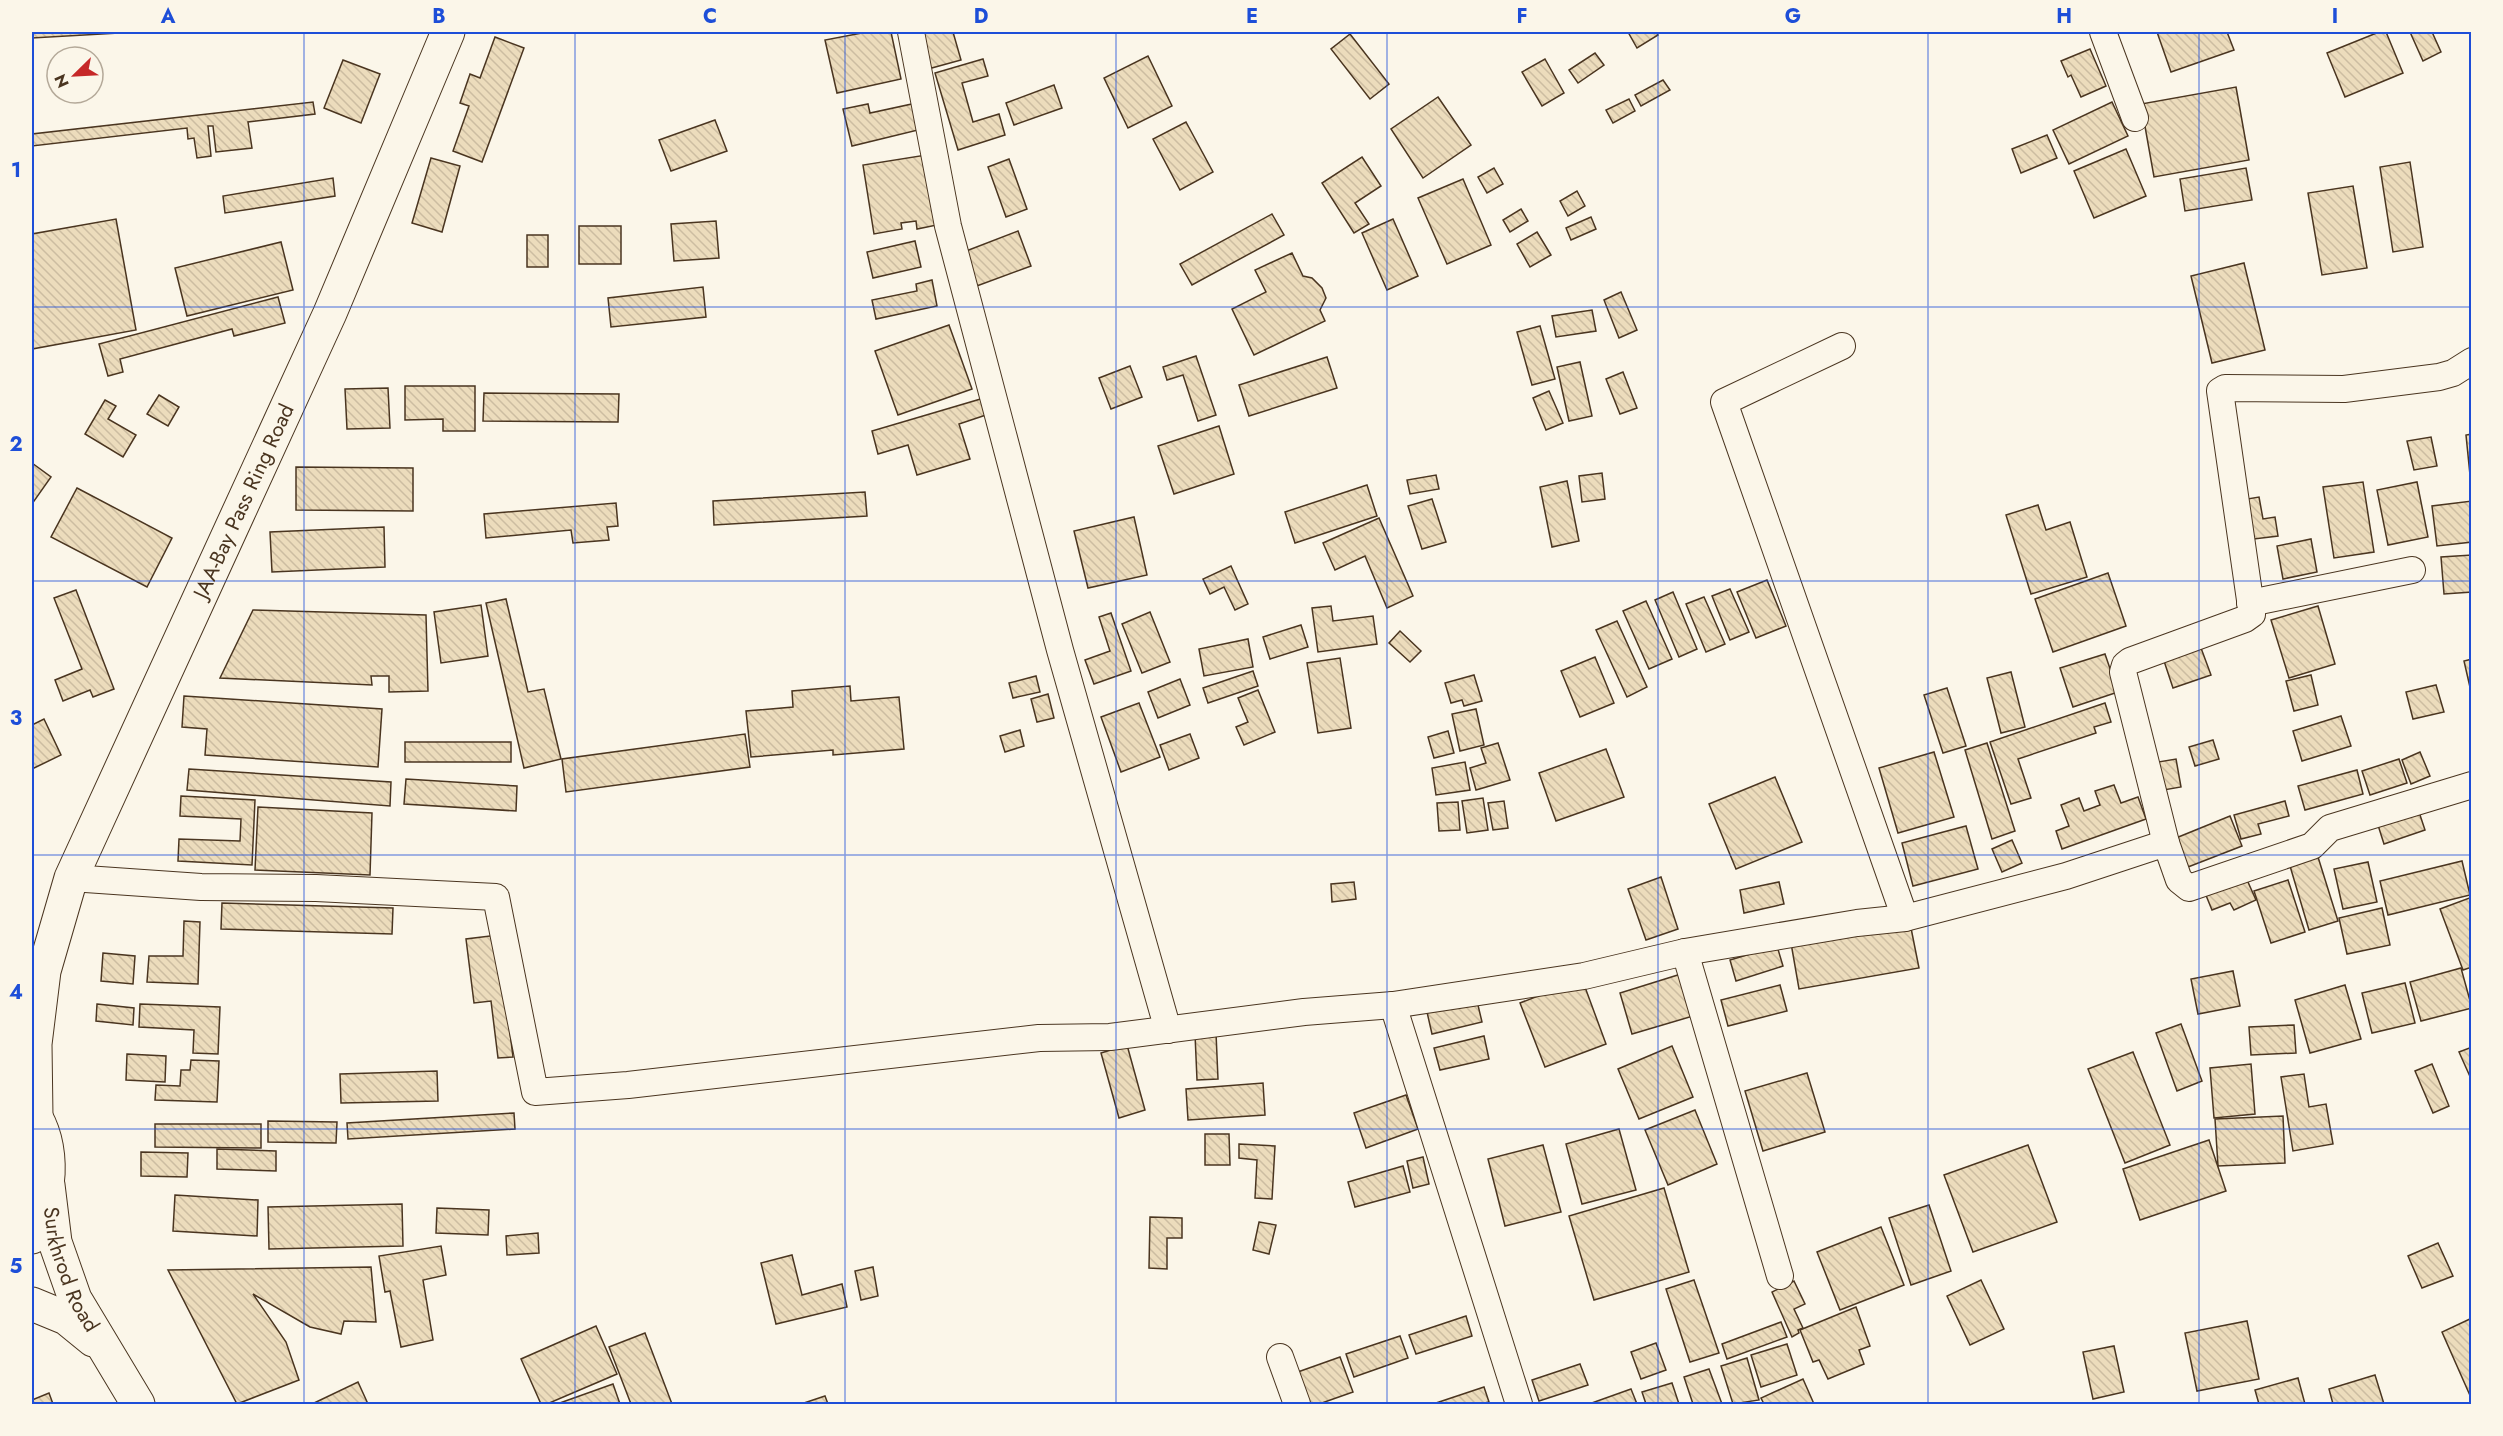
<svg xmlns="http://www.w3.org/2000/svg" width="2503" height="1436" viewBox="0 0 2503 1436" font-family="Jost,sans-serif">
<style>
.building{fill:url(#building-back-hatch);stroke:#4a3520;stroke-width:1.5}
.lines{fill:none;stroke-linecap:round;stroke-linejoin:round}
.street-casing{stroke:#4a3520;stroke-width:28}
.primary-casing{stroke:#4a3520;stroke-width:35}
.highway-casing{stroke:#4a3520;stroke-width:35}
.street{stroke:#fbf6e9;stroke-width:26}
.primary{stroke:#fbf6e9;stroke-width:33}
.highway{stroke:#fbf6e9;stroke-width:33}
.grid{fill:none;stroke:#1d4ed8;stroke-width:1.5;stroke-opacity:0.55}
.labels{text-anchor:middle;stroke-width:4.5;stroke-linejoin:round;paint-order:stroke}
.street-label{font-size:21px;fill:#4a3520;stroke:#fbf6e9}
.neatline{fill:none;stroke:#1d4ed8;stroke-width:2}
.grid-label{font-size:20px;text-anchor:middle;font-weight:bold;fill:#1d4ed8}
</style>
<defs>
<pattern id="building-back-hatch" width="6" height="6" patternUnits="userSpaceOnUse" patternTransform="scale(1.5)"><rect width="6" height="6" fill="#ecdcbc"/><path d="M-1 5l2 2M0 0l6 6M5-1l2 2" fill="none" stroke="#ccbda1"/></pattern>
</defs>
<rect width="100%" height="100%" fill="#fbf6e9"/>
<g class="building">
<polygon points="32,32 137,32 32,38"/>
<polygon points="867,32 891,32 901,79 837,93 825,40"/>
<polygon points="917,32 953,32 961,60 928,69"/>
<polygon points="1628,32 1656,32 1658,35 1637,48"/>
<polygon points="2157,32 2227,32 2234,50 2171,72"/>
<polygon points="2379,32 2386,32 2403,73 2345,97 2327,53"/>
<polygon points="2410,32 2432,32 2441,52 2423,61"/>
<polygon points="1350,34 1389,84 1370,99 1331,49"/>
<polygon points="495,37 524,48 482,162 453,151 469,106 460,103 470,74 480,78"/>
<polygon points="2090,49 2106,86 2081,97 2071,75 2068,77 2061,61"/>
<polygon points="1595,53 1604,65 1578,83 1569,70"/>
<polygon points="1148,56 1172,106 1128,128 1104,78"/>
<polygon points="983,59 988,76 962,83 973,122 999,114 1005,135 958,150 935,73"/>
<polygon points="1545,59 1564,93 1542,106 1522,72"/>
<polygon points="343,60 380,74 361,123 324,108"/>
<polygon points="1663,80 1670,90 1641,106 1635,95"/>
<polygon points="1054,85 1062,108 1014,125 1006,103"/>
<polygon points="2236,87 2249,160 2154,177 2141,104"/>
<polygon points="1438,97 1471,145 1423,178 1391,129"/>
<polygon points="1629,99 1635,111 1613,123 1606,110"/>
<polygon points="313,102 315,114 248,122 252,148 216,152 213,126 208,126 211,156 197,158 194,138 188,139 187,128 32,146 32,134"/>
<polygon points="2112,102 2128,136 2069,164 2053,130"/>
<polygon points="868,104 870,113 912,104 918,130 852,146 843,109"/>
<polygon points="715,120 727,151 671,171 659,140"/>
<polygon points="1186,122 1213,172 1180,190 1153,139"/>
<polygon points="2047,135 2057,158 2021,173 2012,149"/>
<polygon points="2126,149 2146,196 2094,218 2074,171"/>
<polygon points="926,155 937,225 917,229 916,221 901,223 902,229 874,234 863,165"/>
<polygon points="1362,157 1381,186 1355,203 1369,224 1354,233 1322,183"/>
<polygon points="431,158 460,166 442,232 412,223"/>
<polygon points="1009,159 1027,209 1006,217 988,167"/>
<polygon points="2410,162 2423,247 2393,252 2380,167"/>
<polygon points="1494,168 1503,184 1487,193 1478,177"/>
<polygon points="2246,168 2252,200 2185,211 2180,179"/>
<polygon points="333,178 335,196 225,213 223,196"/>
<polygon points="1463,179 1491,245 1447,264 1418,198"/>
<polygon points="2353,186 2367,268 2322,275 2308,193"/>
<polygon points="1577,191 1585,206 1568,216 1560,201"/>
<polygon points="1521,209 1528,221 1510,232 1503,220"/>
<polygon points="1272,214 1284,235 1192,285 1180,264"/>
<polygon points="1591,217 1596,229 1571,240 1566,228"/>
<polygon points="116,219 136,330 32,349 32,234"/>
<polygon points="1393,219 1418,276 1387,290 1362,233"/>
<polygon points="716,221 719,258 674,261 671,224"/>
<rect x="579" y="226" width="42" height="38"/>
<polygon points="1018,231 1031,266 974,287 961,253"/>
<polygon points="1537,232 1551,255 1530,267 1517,244"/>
<rect x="527" y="235" width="21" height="32"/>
<polygon points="915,241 921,267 873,278 867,252"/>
<polygon points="281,242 293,290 187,316 175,268"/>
<polygon points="1292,253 1303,276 1312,278 1322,288 1326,298 1320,310 1325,321 1254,355 1232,309 1266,292 1255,270"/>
<polygon points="2244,263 2265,350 2212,363 2191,276"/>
<polygon points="932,280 937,306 876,319 872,300 917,291 916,284"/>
<polygon points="703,287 706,317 611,327 608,298"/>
<polygon points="1621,292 1637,330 1619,338 1604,300"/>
<polygon points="278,297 285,323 234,336 232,329 120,359 123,372 108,376 99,344"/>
<polygon points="1592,310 1596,331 1556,337 1552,316"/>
<polygon points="949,325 972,389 898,415 875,351"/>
<polygon points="1540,326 1555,379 1532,385 1517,332"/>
<polygon points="1196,356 1216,415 1198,421 1183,375 1167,380 1163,367"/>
<polygon points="1327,357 1337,388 1249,416 1239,385"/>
<polygon points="1580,362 1592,416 1569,421 1557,367"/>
<polygon points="1130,366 1142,397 1111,409 1099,378"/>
<polygon points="1623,372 1637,408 1620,414 1606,379"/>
<polygon points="405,386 475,386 475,431 443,431 443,419 405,420"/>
<polygon points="388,388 390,428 347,429 345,389"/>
<polygon points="1549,391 1563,423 1546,430 1533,398"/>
<polygon points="484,393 619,394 618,422 483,421"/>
<polygon points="159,395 179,407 168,426 147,414"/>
<polygon points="984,398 989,414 959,424 970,459 917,475 908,445 878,454 872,431"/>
<polygon points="105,400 116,406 108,419 136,435 123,457 85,434"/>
<polygon points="1219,426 1234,474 1174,494 1158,446"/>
<polygon points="2472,434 2472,474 2470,475 2466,435"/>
<polygon points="2431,437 2437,466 2414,470 2407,441"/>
<polygon points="32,463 51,477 32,504"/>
<polygon points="296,467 413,468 413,511 296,510"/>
<polygon points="1602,473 1605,499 1582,502 1579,476"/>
<polygon points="1436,475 1439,489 1410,494 1407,480"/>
<polygon points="1567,481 1579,541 1552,547 1540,487"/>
<polygon points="2363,482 2374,552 2334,558 2323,487"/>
<polygon points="2417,482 2428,537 2388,545 2377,490"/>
<polygon points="1367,485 1377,516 1295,543 1285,512"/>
<polygon points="77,488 172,538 147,587 51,537"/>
<polygon points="865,492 867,516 714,525 713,501"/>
<polygon points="2259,497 2263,519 2275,517 2278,536 2254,539 2247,499"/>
<polygon points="1432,499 1446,542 1422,549 1408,506"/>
<polygon points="2472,501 2472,542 2437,546 2432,506"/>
<polygon points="616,503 618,526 607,527 609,540 573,543 571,530 486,538 484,514"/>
<polygon points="2038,505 2046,530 2070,522 2087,577 2031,594 2006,515"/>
<polygon points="1134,517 1147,575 1088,588 1074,531"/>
<polygon points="1379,518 1413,596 1387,608 1365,556 1335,570 1323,543"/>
<polygon points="384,527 385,567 272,572 270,532"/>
<polygon points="2311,539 2317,572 2283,579 2277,546"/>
<polygon points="2472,555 2472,592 2444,594 2441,557"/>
<polygon points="1231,566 1248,604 1235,610 1224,587 1210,594 1203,579"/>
<polygon points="2108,573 2126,626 2053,652 2035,599"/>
<polygon points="1767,580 1786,626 1756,638 1737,592"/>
<polygon points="1730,589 1749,632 1730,640 1712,596"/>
<polygon points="76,590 114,689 93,697 90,690 63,701 55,680 82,669 54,598"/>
<polygon points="1673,592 1697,649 1679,657 1655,600"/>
<polygon points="1704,597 1725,644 1706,652 1686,604"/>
<polygon points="506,599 528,692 544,689 561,759 524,768 486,603"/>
<polygon points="1646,601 1672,659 1649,669 1623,611"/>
<polygon points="481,605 488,656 441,663 434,612"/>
<polygon points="1331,606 1333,621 1373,616 1377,644 1318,652 1312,608"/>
<polygon points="2318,606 2335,664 2289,678 2271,620"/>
<polygon points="253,610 426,615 428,691 389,692 389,676 371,676 372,685 220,678"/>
<polygon points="1150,612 1170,662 1142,673 1122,624"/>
<polygon points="1111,613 1131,671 1094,684 1085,660 1110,651 1099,617"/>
<polygon points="1617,621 1647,687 1627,697 1596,630"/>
<polygon points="1301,625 1308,647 1270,659 1263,637"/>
<polygon points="1400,631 1421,651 1410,662 1389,643"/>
<polygon points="1248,639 1253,667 1204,676 1199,649"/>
<polygon points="2201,648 2211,675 2173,688 2164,661"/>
<polygon points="2105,654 2118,692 2073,707 2060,668"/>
<polygon points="1595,657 1614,703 1580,717 1561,671"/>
<polygon points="1340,658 1351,728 1318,733 1307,663"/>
<polygon points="2472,659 2472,696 2464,661"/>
<polygon points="1253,671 1258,686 1208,703 1203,688"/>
<polygon points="2011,672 2025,727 2001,733 1987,678"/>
<polygon points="1474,675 1482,701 1464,706 1462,700 1451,703 1445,683"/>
<polygon points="2311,675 2318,705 2294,711 2286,681"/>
<polygon points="1036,676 1040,692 1013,698 1009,683"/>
<polygon points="1180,679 1190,705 1158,718 1148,692"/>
<polygon points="2436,685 2444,712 2413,719 2406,692"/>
<polygon points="850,686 851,701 899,697 904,749 833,755 833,750 751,757 746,711 793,707 792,691"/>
<polygon points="1947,688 1966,746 1943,753 1924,695"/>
<polygon points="1258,690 1275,732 1244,745 1236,727 1248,722 1238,698"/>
<polygon points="1048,694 1054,718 1037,722 1031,699"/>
<polygon points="184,696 382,709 378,767 205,755 207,729 182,727"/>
<polygon points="1139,703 1160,757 1121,772 1101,717"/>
<polygon points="2105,703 2111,722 2094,727 2096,733 2018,759 2031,798 2011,804 1990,742"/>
<polygon points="1476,709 1484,745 1460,751 1452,714"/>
<polygon points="2341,716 2351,746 2302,761 2293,731"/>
<polygon points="44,719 61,755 32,769 32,725"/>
<polygon points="1020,730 1024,746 1005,752 1000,736"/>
<polygon points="1448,731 1454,753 1434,758 1428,737"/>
<polygon points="745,734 750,767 566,792 562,759"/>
<polygon points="1190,734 1199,758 1169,770 1160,745"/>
<polygon points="2213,740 2219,759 2195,766 2189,747"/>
<rect x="405" y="742" width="106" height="20"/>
<polygon points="1498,743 1510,780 1476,790 1470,768 1486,763 1481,748"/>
<polygon points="1987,743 2015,831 1992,839 1965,750"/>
<polygon points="1606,749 1624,797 1556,821 1539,773"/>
<polygon points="1934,752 1954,817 1898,833 1879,768"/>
<polygon points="2420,752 2430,776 2411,784 2402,760"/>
<polygon points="2176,759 2181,787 2158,791 2152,763"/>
<polygon points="2399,759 2407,783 2370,795 2362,771"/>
<polygon points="1465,762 1470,790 1436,795 1432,768"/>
<polygon points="189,769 391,782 390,806 187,790"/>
<polygon points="2357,770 2363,794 2305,810 2298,786"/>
<polygon points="1775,777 1802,842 1736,869 1709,804"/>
<polygon points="406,779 517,786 516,811 404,804"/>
<polygon points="2114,785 2121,803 2138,797 2146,819 2062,849 2056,831 2069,826 2061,805 2079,798 2084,811 2100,805 2095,791"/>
<polygon points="181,796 255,800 252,865 178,861 179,839 240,841 241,819 180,816"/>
<polygon points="1483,798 1488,830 1467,833 1462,801"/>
<polygon points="1504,801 1508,828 1493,830 1488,803"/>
<polygon points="2285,801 2289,816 2258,824 2261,834 2241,839 2234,815"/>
<polygon points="1458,802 1460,830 1439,831 1437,803"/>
<polygon points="258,807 372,813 370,875 255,870"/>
<polygon points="2418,809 2425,830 2384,844 2377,822"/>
<polygon points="2230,816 2242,846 2188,867 2176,838"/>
<polygon points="1966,826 1978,869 1913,886 1902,843"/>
<polygon points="2012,840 2022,863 2002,872 1992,849"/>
<polygon points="2318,857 2338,921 2309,930 2290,866"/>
<polygon points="2462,861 2470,895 2388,915 2380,881"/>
<polygon points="2368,862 2377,902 2343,909 2334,869"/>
<polygon points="2243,871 2256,900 2234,910 2230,903 2212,910 2203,888"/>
<polygon points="1661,877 1678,929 1646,940 1628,889"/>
<polygon points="2288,880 2305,932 2271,943 2254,891"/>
<polygon points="1354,882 1356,899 1332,902 1331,884"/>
<polygon points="1779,882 1784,904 1744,913 1740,890"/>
<polygon points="2472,897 2472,967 2463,970 2440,909"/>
<polygon points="222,903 393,908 392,934 221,929"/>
<polygon points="2382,908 2390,945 2347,954 2339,918"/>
<polygon points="184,921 200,922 198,984 147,982 149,956 183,956"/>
<polygon points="1910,923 1919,968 1799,989 1791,943"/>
<polygon points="498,935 513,1057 498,1058 491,1001 474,1003 466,939"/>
<polygon points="1777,946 1783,966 1736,981 1730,960"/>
<polygon points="103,953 135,956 133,984 101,981"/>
<polygon points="2461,968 2472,1008 2421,1021 2410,982"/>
<polygon points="2233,971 2240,1006 2198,1014 2191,979"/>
<polygon points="1681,974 1693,1016 1632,1034 1620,993"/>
<polygon points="1582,979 1606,1044 1545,1067 1520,1003"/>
<polygon points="2405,983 2415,1023 2372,1033 2362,993"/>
<polygon points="1780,985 1787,1011 1728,1026 1721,1000"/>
<polygon points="2345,985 2361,1039 2310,1053 2295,1000"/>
<polygon points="1477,1001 1482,1022 1432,1034 1427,1012"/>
<polygon points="97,1004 134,1008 133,1025 96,1021"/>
<polygon points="140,1004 220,1007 218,1054 193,1053 194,1030 139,1027"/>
<polygon points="2181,1024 2202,1081 2177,1091 2156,1033"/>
<polygon points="2294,1025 2296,1053 2251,1055 2249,1027"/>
<polygon points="1216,1033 1218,1079 1197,1080 1195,1034"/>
<polygon points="1484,1036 1489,1059 1440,1070 1434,1048"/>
<polygon points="1127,1045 1145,1110 1119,1118 1101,1053"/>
<polygon points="1672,1046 1693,1097 1639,1119 1618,1069"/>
<polygon points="2472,1047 2472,1081 2459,1052"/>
<polygon points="2133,1052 2170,1145 2125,1163 2088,1069"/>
<polygon points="127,1054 166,1056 165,1082 126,1080"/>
<polygon points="191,1060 219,1061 217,1102 155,1100 156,1085 180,1086 181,1070 190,1070"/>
<polygon points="2251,1064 2255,1114 2214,1118 2210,1068"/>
<polygon points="2432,1064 2449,1106 2433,1113 2415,1071"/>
<polygon points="437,1071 438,1101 341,1103 340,1074"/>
<polygon points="1807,1073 1825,1132 1763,1151 1745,1091"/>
<polygon points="2304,1074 2309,1107 2326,1104 2333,1144 2293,1151 2281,1077"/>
<polygon points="1263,1083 1265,1115 1188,1120 1186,1089"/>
<polygon points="1406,1095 1418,1129 1366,1148 1354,1113"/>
<polygon points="1695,1110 1717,1164 1668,1185 1645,1130"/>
<polygon points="514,1113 515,1129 348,1139 347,1123"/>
<polygon points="2283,1116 2285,1163 2218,1166 2215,1119"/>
<polygon points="268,1121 337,1122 336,1143 268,1142"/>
<polygon points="155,1124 261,1124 261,1148 155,1147"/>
<polygon points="1619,1129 1636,1190 1582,1204 1566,1144"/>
<polygon points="1205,1134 1229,1134 1230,1165 1205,1165"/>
<polygon points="2209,1140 2226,1191 2140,1220 2123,1169"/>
<polygon points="1239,1144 1275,1146 1272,1199 1255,1198 1257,1160 1239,1158"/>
<polygon points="1543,1145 1561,1212 1505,1226 1488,1159"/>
<polygon points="2028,1145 2057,1222 1973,1252 1944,1175"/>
<polygon points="217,1149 276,1151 276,1171 217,1169"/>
<polygon points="141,1152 188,1153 187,1177 141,1176"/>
<polygon points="1423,1157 1429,1184 1413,1188 1407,1161"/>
<polygon points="1403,1166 1410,1192 1355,1207 1348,1182"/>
<polygon points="1664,1188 1689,1272 1594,1300 1569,1216"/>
<polygon points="175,1195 258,1200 257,1236 173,1231"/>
<polygon points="402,1204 403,1246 269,1249 268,1207"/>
<polygon points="1929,1205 1951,1271 1911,1285 1889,1218"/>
<polygon points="437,1208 489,1210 488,1235 436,1233"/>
<polygon points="1150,1217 1182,1218 1182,1238 1167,1238 1167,1269 1149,1268"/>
<polygon points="1259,1222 1276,1225 1269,1254 1253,1250"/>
<polygon points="1881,1227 1904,1285 1840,1310 1817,1252"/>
<polygon points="538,1233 539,1253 507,1255 506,1236"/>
<polygon points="2438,1243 2453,1276 2422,1288 2408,1256"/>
<polygon points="441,1246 446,1275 423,1280 433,1340 401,1347 390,1291 385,1292 379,1256"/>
<polygon points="792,1255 802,1295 842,1284 847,1307 776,1324 761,1263"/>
<polygon points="371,1267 376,1322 344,1321 341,1334 310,1327 253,1294 286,1342 299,1380 237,1404 168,1270"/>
<polygon points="873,1267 878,1296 861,1300 855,1271"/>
<polygon points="1694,1280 1719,1353 1690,1362 1666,1289"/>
<polygon points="1981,1280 2004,1329 1970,1345 1947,1296"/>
<polygon points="1794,1281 1805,1304 1794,1309 1803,1328 1798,1330 1799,1333 1792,1337 1772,1292"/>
<polygon points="1856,1307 1870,1346 1859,1350 1864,1364 1828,1379 1819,1360 1813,1362 1800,1330"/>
<polygon points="1466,1316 1472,1336 1416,1354 1409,1335"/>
<polygon points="2472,1318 2472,1400 2442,1332"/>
<polygon points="2247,1321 2259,1379 2197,1391 2185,1333"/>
<polygon points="1781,1322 1787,1337 1727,1359 1722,1344"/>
<polygon points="596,1326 617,1374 547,1404 541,1404 521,1359"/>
<polygon points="645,1333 672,1404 631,1404 609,1347"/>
<polygon points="1400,1336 1408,1358 1354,1377 1346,1354"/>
<polygon points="1656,1343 1666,1370 1641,1379 1631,1352"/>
<polygon points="1787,1344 1797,1375 1761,1387 1751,1355"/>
<polygon points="2114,1346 2124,1392 2093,1399 2083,1352"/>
<polygon points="1340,1357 1353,1392 1319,1404 1307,1404 1295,1373"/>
<polygon points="1747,1358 1759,1400 1733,1404 1721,1366"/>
<polygon points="1580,1364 1588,1385 1539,1401 1532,1380"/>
<polygon points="1709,1369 1722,1404 1693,1404 1684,1377"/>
<polygon points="2375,1375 2384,1404 2333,1404 2329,1389"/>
<polygon points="2298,1378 2305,1404 2259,1404 2255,1390"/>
<polygon points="1803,1379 1814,1404 1764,1404 1761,1398"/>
<polygon points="358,1382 368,1404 312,1404"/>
<polygon points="1672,1383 1679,1404 1646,1404 1642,1392"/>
<polygon points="613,1384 620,1404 557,1404"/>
<polygon points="1484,1387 1489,1402 1480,1404 1433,1404"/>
<polygon points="1631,1389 1637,1404 1589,1404"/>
<polygon points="49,1393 53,1404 32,1404 32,1400"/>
<polygon points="825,1396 828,1404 801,1404"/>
</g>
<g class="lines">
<defs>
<g id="street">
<polyline points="911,32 948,226 1060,650 1168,1030"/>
<polyline points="2103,32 2135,118"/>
<polyline points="1842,346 1724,402 1905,918"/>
<polyline points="2472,361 2453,373 2439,377 2344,389 2225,388 2220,391 2252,614 2245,619 2130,661 2125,665 2123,672 2166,843 2179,880 2189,888 2312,846 2330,828 2472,785"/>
<polyline points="2250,603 2412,570"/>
<polyline points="71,878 201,887 316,888 496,897 535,1092 628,1085 1039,1038 1110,1037 1304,1012 1393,1005 1584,976 1685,952 1857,923 1905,918 2066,876 2166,843"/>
<polyline points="1685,952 1780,1276"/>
<polyline points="1393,1005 1519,1404"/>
<polyline points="1280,1357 1297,1404"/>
</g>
<g id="primary">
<path id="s1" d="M48,1185L55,1242L75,1299L138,1404"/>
<polyline points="32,1304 66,1318 93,1340"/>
</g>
<g id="highway">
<path d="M32,1111C57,1148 50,1199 32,1237"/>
<path id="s2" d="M36,1117L35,1044L44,971L71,878L330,313L448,32"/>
</g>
</defs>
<use href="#street" class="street-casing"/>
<use href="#primary" class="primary-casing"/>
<use href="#highway" class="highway-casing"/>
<use href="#street" class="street"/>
<use href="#primary" class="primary"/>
<use href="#highway" class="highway"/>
</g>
<path class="grid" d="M304,32V1404M575,32V1404M845,32V1404M1116,32V1404M1387,32V1404M1658,32V1404M1928,32V1404M2199,32V1404M32,307H2472M32,581H2472M32,855H2472M32,1129H2472"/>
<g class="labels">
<g class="street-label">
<text dy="7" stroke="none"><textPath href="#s2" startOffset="658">JAA-Bay Pass Ring Road</textPath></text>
<text dy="7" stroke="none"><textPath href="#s1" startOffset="88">Surkhrod Road</textPath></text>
</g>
</g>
<rect width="2503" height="1436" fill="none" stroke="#fbf6e9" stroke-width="66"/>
<g transform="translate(75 75) rotate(246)"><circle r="28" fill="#fbf6e9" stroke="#b4a999" stroke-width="1.5"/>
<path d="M0-4.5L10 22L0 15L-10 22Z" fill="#c62828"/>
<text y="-9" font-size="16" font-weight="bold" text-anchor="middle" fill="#4a3520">N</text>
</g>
<rect x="33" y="33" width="2437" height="1370" class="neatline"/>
<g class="grid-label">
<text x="168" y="23">A</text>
<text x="439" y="23">B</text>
<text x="710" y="23">C</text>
<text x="981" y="23">D</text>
<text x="1252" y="23">E</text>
<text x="1522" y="23">F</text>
<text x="1793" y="23">G</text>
<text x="2064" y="23">H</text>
<text x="2335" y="23">I</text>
<text x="16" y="177">1</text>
<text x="16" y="451">2</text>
<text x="16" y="725">3</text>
<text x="16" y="999">4</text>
<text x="16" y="1273">5</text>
</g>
</svg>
